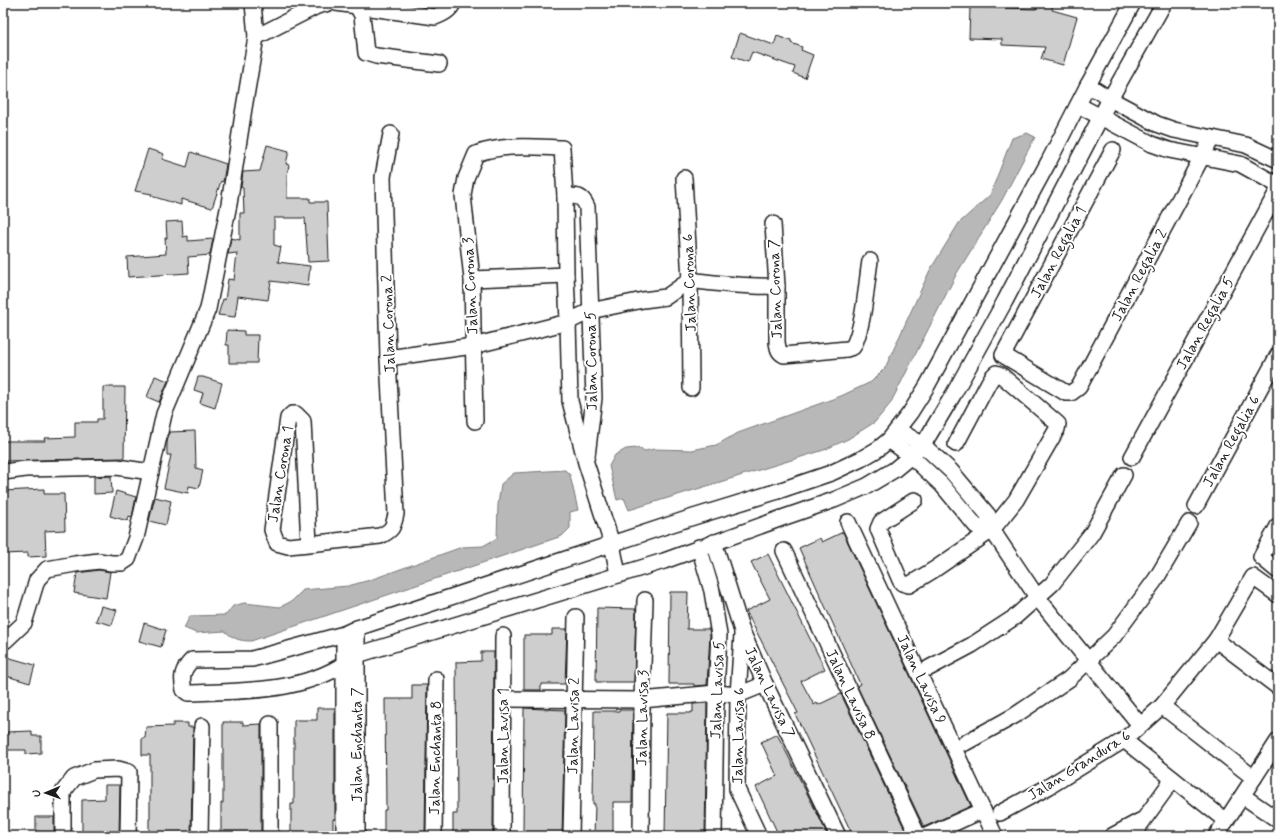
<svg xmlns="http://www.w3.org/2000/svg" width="1281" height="839" viewBox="0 0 1281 839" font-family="Mynerve,sans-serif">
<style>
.water{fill:#b8b8b8;stroke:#7a7a7a}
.building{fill:#cecece;stroke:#1c1c1c}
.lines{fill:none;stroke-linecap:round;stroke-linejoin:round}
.minor-casing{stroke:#1c1c1c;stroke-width:18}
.minor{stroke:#fff;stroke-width:15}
.labels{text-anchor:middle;stroke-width:4;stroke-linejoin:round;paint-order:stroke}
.street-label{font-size:15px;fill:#1c1c1c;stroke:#fff}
</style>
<rect width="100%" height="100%" fill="#fff"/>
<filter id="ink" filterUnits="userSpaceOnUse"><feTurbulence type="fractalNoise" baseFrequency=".025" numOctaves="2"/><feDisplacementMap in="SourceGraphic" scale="8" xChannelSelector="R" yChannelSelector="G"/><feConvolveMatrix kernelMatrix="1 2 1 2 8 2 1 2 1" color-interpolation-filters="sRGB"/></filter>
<g filter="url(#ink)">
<g class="water">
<polygon points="1027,133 1035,137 1002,200 957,273 890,404 875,422 848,439 824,450 629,510 624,498 617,500 609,466 615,455 626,449 637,448 645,451 654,449 692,450 716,445 738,433 841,396 871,382 885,368 930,270 959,223 990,195 1012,138"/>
<path d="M565,470L570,475L578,510L570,512V528L562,536L251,641C240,641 233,639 225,631L196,633L184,628L190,616L226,615L233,606L244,603L280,607L292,601L303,590L348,586L370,580L462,547L483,546L497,538L498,505L501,484L514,473Z"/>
</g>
<g class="building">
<polygon points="1038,3 1053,3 1052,10 1077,17 1063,65 1041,59 1045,47 1002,45 1002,39 969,38 970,7 1036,9"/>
<polygon points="740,33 774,45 777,36 791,41 791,43 802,47 801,50 813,55 805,78 793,73 795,67 752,52 748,62 732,57"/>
<polygon points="267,145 289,151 286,164 289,165 287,175 287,198 310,198 310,202 327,202 329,261 308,262 305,218 274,218 274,245 281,247 278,262 310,266 308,286 271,281 268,300 238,296 235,317 218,315 223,299 225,300 228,279 234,280 237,253 228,254 231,238 240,240 240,213 244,213 243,188 241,187 243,172 260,171"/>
<polygon points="148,149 164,154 162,159 187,167 191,152 226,164 223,182 221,181 212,208 181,199 181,205 151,196 152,194 135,191"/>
<polygon points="182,221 183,237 188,236 188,241 213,239 210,255 188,257 189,273 128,277 127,257 166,254 165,238 167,238 166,222"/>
<polygon points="227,330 244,331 244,335 258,335 257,363 229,363 229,345 226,345"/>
<polygon points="155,376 168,381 159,402 147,397"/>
<polygon points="198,377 203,377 222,383 215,408 200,403 203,393 194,390"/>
<polygon points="103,387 125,387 124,458 3,461 3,441 45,441 44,438 75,437 75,422 97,422 97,419 103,419"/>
<polygon points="195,431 196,468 203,470 199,488 189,486 188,493 164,488 171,455 167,455 167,443 169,432"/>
<polygon points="111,476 112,493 94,494 94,477"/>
<polygon points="44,489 44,494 64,494 65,530 45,531 46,556 28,557 28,553 3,554 3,491"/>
<polygon points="116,491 136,497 132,517 129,516 128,521 110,516"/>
<polygon points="155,497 171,501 166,525 149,521"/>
<polygon points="843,532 971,806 924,827 857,686 860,684 799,548 820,538 822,542"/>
<polygon points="768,554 825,669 801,681 814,705 817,703 818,705 841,694 908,836 853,836 795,714 798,713 746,611 770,599 751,562"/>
<polygon points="99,570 110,572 106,598 74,593 77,573"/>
<polygon points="670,592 688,592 687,629 709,629 710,635 707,685 694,686 694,684 669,684"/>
<polygon points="101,606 117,610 112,625 96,621"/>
<polygon points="597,608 636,609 634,682 596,682"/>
<polygon points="144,623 166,630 161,647 139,641"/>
<polygon points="552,629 567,629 565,684 541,684 541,690 524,690 524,635 552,635"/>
<polygon points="481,652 494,652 493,836 453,836 453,814 457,814 456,662 481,661"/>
<polygon points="7,657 35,665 30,683 3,675 3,669"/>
<polygon points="412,685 427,685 425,836 384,836 384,810 386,810 385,699 412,699"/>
<polygon points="707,703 705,836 665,836 667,713 691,713 691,712 693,712 693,704"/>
<polygon points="317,708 335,708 335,819 333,819 333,836 291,836 291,804 294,804 294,720 317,720"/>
<polygon points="524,708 565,710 562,836 523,836"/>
<polygon points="619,710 633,710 632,802 613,802 613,836 594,836 595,804 593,804 594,711 619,711"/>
<polygon points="223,722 243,722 243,725 261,724 261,836 221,836 221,803 223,803"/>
<polygon points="173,723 188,723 188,727 193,727 191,836 149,836 149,819 150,819 150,755 142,755 142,738 145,738 146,727 173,726"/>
<polygon points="32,731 32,736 41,736 41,753 26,754 26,750 7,750 7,732"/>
<polygon points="777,734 817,813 828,836 779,836 756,787 777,776 761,742"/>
<polygon points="105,785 120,785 119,836 82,836 82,800 105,799"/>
<rect x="36" y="817" width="18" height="19"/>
</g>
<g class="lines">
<defs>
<g id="minor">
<path d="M336,3L435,17C442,14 450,11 453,3"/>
<polyline points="355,3 362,15 366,53 376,56 439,64"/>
<path d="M1133,3L1088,85L1049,161L927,386L910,413L889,440L878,449L861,459L831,473L775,492L687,519L357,628L344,634L252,659L192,660C182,670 181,677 184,690L188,693C246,691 310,693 357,655L664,561L782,518L834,500L867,486L894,470L911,456L926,440L953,395L1005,301L1110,99L1164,3"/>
<polyline points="256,37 317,6 329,3"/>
<polyline points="1088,85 1110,99 1157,124 1174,130 1246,145 1278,160"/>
<polyline points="1078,105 1152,144 1169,150 1240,164 1278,185"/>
<polyline points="1113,150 1003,355 1066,393 1071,393 1079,387 1212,138"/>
<polyline points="684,178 690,280 691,388"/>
<path d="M565,196C577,196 582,195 587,207L594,398L587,456"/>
<path d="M773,224L777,286V342C778,348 778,352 784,355L847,349L853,347C864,326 866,286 870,261"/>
<polyline points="472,279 566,275"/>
<path d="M388,358L473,346L568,322L590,311L643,300L666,297L690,280C719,284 748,287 777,286"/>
<path d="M475,421L472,279L463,195L466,178L476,154C503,144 533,147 562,148L565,196L566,275L568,322L570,401L586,463L612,544L618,574"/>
<polyline points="898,430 923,445 951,471 988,515 992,530 1037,597 1140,725"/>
<polyline points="889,440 911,456 942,485 976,526 992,530"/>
<polyline points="1132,457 1278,190"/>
<polyline points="3,472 26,469 117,467 151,472 164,414 208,309 229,204 244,108 256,37 253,3"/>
<polyline points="915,500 881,522 878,529 900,580 902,583 909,585 935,569 992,530 1016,500 1057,429 1058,424 1001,375 996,373 993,376 989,382 956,444"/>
<polyline points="1196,506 1278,355"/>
<polyline points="848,522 995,836"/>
<polyline points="1278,526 1261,557 1278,571"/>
<polyline points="714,542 742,631 765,684 838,836"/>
<path d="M309,544L303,421L296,414H292L288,418L272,530L277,543L288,546L309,544L380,536C393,530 393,527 396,514L388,358L383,177L391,134"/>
<polyline points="699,547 712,591 719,635 716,693 714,836"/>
<polyline points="784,551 918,836"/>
<polyline points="742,634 738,695 737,789 759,836"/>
<polyline points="1216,640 1278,687"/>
<polyline points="3,642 6,640 24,623 37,580 47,569 75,564 99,561 111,563 122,563 128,559 136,538 151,472"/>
<polyline points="929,668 972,645 1015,617 1052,584 1092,533 1124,475"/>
<polyline points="503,699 642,700 716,693 738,695 765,684"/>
<polyline points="1162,706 1254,778"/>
<polyline points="1124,740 1226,821"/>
<polyline points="965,743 1014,716 1069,679 1114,636 1156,579 1189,523"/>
<polyline points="1243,796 1278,820"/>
<polyline points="1000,813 1048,787 1124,740 1162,706 1216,640 1253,577 1278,595"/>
<polyline points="63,836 63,792 74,778 94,770 118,769 129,772 128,836"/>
<polyline points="200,836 202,726"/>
<polyline points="270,836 270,724"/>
<polyline points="344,836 344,634"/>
<polyline points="357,836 357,628"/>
<polyline points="434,836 436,679"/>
<polyline points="502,836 503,636"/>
<polyline points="571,836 576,617"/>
<polyline points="641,836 642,700 645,600"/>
<polyline points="926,836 983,810"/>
<polyline points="1112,836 1140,821"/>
<polyline points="1132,836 1173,779"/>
<polyline points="1216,836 1278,741"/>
</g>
</defs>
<use href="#minor" class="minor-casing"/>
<use href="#minor" class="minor"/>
</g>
</g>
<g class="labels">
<g class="street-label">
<text transform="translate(1058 252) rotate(-62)" y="5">Jalan Regalia 1</text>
<text transform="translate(1139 275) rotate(-62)" y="5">Jalan Regalia 2</text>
<text transform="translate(689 283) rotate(-92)" y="5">Jalan Corona 6</text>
<text transform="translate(470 286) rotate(-93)" y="5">Jalan Corona 3</text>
<text transform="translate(775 289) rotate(-92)" y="5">Jalan Corona 7</text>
<text transform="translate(1205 323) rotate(-61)" y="5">Jalan Regalia 5</text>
<text transform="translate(388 324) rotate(-92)" y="5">Jalan Corona 2</text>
<text transform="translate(591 361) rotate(-91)" y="5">Jalan Corona 5</text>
<text transform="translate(1231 441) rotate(-61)" y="5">Jalan Regalia 6</text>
<text transform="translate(280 474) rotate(-81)" y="5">Jalan Corona 1</text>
<text transform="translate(922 679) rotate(65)" y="5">Jalan Lavisa 9</text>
<text transform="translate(717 690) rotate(-88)" y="5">Jalan Lavisa 5</text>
<text transform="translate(770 692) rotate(65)" y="5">Jalan Lavisa 7</text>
<text transform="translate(851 694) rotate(65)" y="5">Jalan Lavisa 8</text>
<text transform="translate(642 718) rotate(-89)" y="5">Jalan Lavisa 3</text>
<text transform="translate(573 726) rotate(-89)" y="5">Jalan Lavisa 2</text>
<text transform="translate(503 736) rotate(-90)" y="5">Jalan Lavisa 1</text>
<text transform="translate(738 736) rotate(-89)" y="5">Jalan Lavisa 6</text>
<text transform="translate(357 745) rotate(-90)" y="5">Jalan Enchanta 7</text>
<text transform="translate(435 758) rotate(-89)" y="5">Jalan Enchanta 8</text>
<text transform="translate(1079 765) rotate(-32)" y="5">Jalan Grandura 6</text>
</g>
</g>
<rect width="1281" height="839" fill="none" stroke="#fff" stroke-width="16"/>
<rect x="8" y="8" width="1265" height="823" fill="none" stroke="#1c1c1c" stroke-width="1.5" filter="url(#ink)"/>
<g transform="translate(46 793) rotate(268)" stroke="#ffffff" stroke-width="3" paint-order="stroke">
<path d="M0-3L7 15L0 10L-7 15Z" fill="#1c1c1c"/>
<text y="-6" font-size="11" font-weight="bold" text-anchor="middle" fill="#1c1c1c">U</text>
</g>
</svg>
